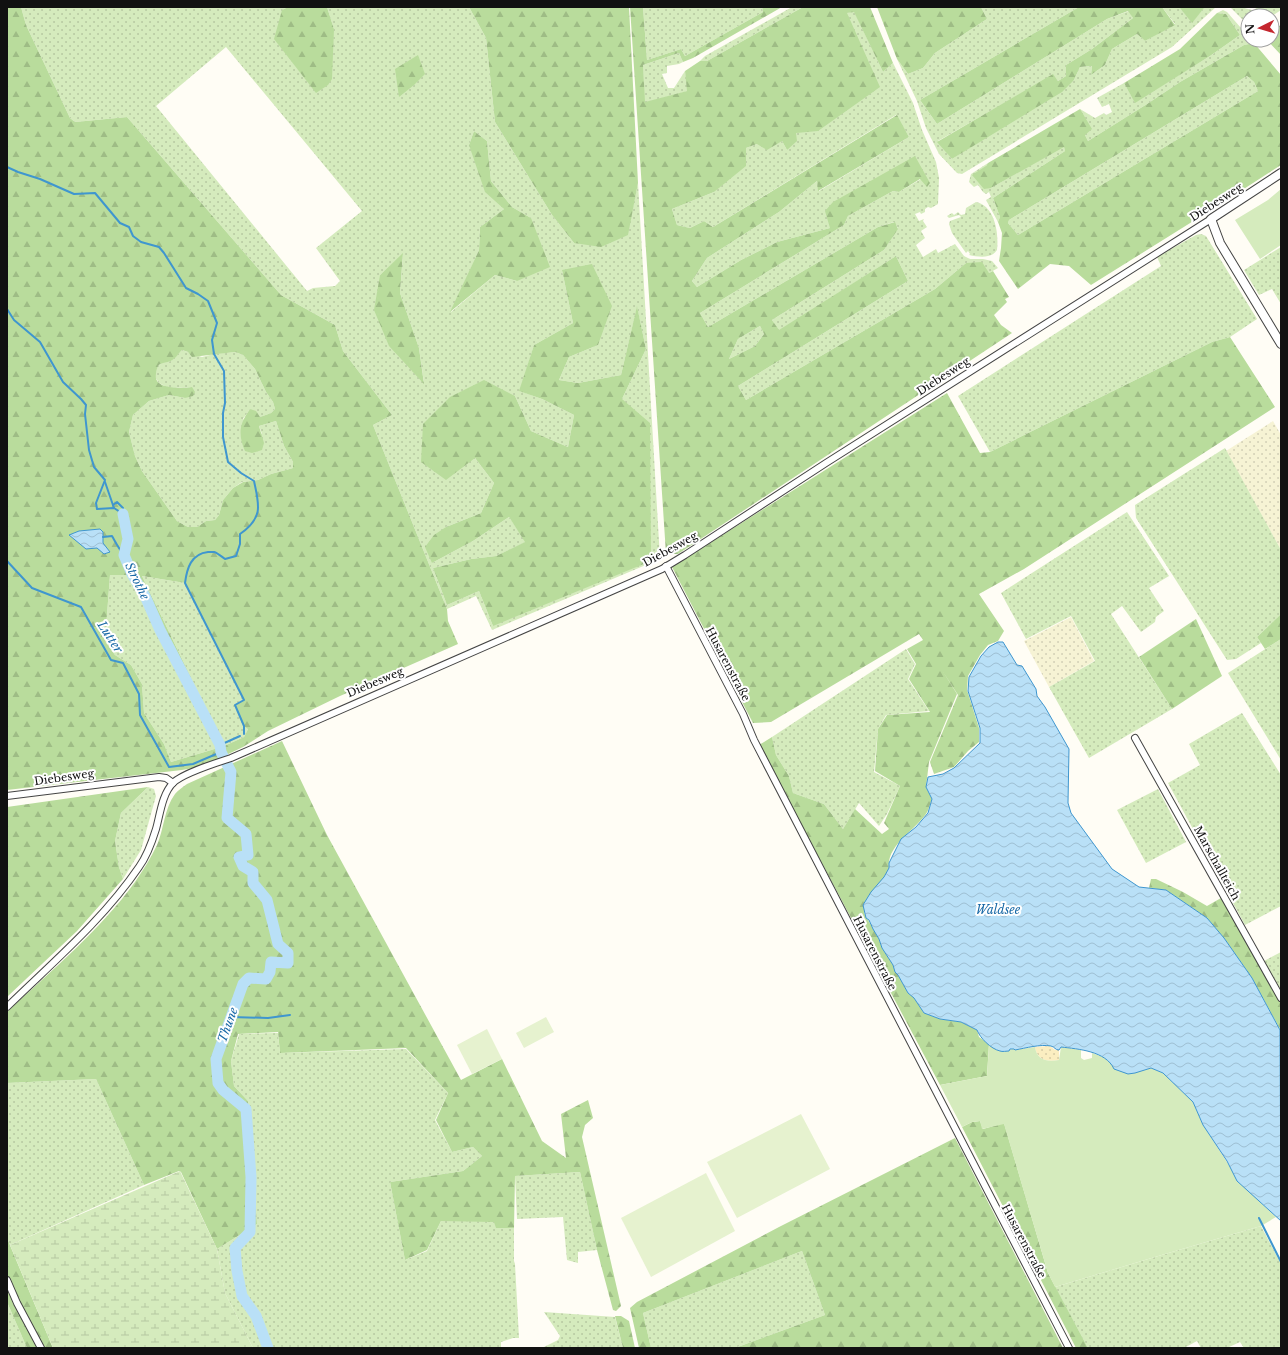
<svg xmlns="http://www.w3.org/2000/svg" width="1288" height="1355" viewBox="0 0 1288 1355" font-family="'Libre Baskerville',serif">
<style>
.farmland{fill:url(#farmland-dots)}
.grass{fill:url(#grass-dots);fill-rule:evenodd}
.forest{fill:url(#forest-firs);fill-rule:evenodd}
.wetland{fill:url(#wetland-marsh)}
.sand{fill:url(#sand-dots)}
.park{fill:#d5ebbd}
.pitch{fill:#e6f2cf}
.water{fill:url(#water-waves);stroke:#3f96cf}
.lines{fill:none;stroke-linecap:round;stroke-linejoin:round}
.stream{stroke:#3f96cf;stroke-width:2}
.river{stroke:#b9e0f7;stroke-width:11}
.minor-casing{stroke:#444;stroke-width:8}
.tertiary-casing{stroke:#444;stroke-width:10}
.minor{stroke:#fff;stroke-width:6}
.tertiary{stroke:#fff;stroke-width:8}
.labels{text-anchor:middle;stroke-width:4;stroke-linejoin:round;paint-order:stroke}
.street-label{font-size:11px;fill:#111;stroke:#fff}
.water-label{font-size:12px;font-style:italic;fill:#1768a6;stroke:#fff}
</style>
<defs>
<pattern id="farmland-dots" width="8" height="8" patternUnits="userSpaceOnUse"><rect width="8" height="8" fill="#f6f3d4"/><path d="M2 2h.1M6 6h.1" fill="none" stroke="#d2cfb5" stroke-width="1.8" stroke-linecap="round"/></pattern>
<pattern id="grass-dots" width="8" height="8" patternUnits="userSpaceOnUse"><rect width="8" height="8" fill="#d5ebbd"/><path d="M2 2h.1M6 6h.1" fill="none" stroke="#b6c8a1" stroke-width="1.8" stroke-linecap="round"/></pattern>
<pattern id="forest-firs" width="22" height="20" patternUnits="userSpaceOnUse"><rect width="22" height="20" fill="#b9dc9c"/><path d="M5 1l3.5 6h-7zM16 11l3.5 6h-7z" fill="#9ebc85"/></pattern>
<pattern id="wetland-marsh" width="20" height="14" patternUnits="userSpaceOnUse"><rect width="20" height="14" fill="#d5ebbd"/><path d="M1 5h8M5 5V1M11 12h8M15 12V8" fill="none" stroke="#b6c8a1"/></pattern>
<pattern id="sand-dots" width="8" height="8" patternUnits="userSpaceOnUse"><rect width="8" height="8" fill="#fbeec1"/><path d="M2 2h.1M6 6h.1" fill="none" stroke="#d6cba5" stroke-width="1.8" stroke-linecap="round"/></pattern>
<pattern id="water-waves" width="16" height="10" patternUnits="userSpaceOnUse"><rect width="16" height="10" fill="#b9e0f7"/><path d="M0 5q4-4 8 0t8 0" fill="none" stroke="#9ebfd3"/></pattern>
</defs>
<rect width="100%" height="100%" fill="#fffdf5"/>
<g class="farmland">
<polygon points="1273,421 1281,435 1281,550 1226,451"/>
<polygon points="1071,617 1094,661 1049,687 1024,641"/>
</g>
<g class="grass">
<path d="M21,7H288L282,10L334,29L327,7H469L486,38L495,122L552,215L574,243L627,235L638,183L660,559L492,630L476,596L447,609L373,425L392,415L343,351L335,325L281,295L127,117L75,122L70,118L26,25ZM226,47L362,211L316,248L340,281L335,286L313,288L307,291L156,106ZM474,131L487,141L491,181L512,207L531,218L517,281L495,275L451,312L479,250L480,227L504,209L469,145ZM403,254L400,293L419,348L424,383L380,275ZM562,270L598,345L569,357L559,380L578,383L621,375L637,307L646,349L622,399L493,626L479,591L447,605L433,568L471,559L496,556L526,542L509,517L473,541L432,563L446,527L481,513L494,483L475,458L515,396L531,431L568,447L574,415L542,399L520,391L534,345L573,323Z"/>
<polygon points="643,7 762,7 763,12 685,56 681,49 647,60"/>
<polygon points="792,7 803,7 707,61 700,61 705,56"/>
<polygon points="981,7 1079,7 920,100 937,124 1107,19 1129,11 1133,18 1092,49 1066,65 1066,76 1058,81 1053,75 938,141 952,159 1074,80 1080,67 1092,66 1091,75 1105,65 1112,49 1137,34 1145,41 1175,24 1162,7 1179,7 1192,22 1205,7 1216,7 1172,47 962,174 957,173 939,154 926,128 917,101 897,59 908,74 923,68 935,53 987,19"/>
<polygon points="1230,7 1241,7 1255,11 1256,7 1281,7 1281,10 1272,16 1248,16 1248,25"/>
<polygon points="1223,10 1227,12 1248,36 1248,40 1252,40 1254,43 1244,45 1180,82 1147,104 1088,141 1085,135 1080,109 1095,118 1104,113 1106,115 1112,112 1109,104 1102,107 1097,98 1124,83 1135,102 1210,56 1240,35 1226,14 1217,13"/>
<polygon points="854,11 883,72 893,63 913,103 922,130 936,162 939,178 938,204 931,208 928,207 925,209 925,212 921,214 920,212 915,214 919,221 924,219 923,221 927,227 921,231 925,238 916,245 923,257 936,249 938,253 955,244 964,256 970,259 983,259 992,261 998,268 989,273 966,263 935,289 746,400 738,386 908,281 896,256 779,331 772,320 884,250 898,228 894,222 878,227 708,327 700,313 844,225 848,216 893,191 899,192 921,179 915,157 830,228 777,242 741,260 697,287 692,281 707,258 779,212 817,181 819,191 909,137 896,115 713,227 704,221 690,228 677,225 672,209 714,192 746,148 757,144 782,141 787,150 847,13"/>
<polygon points="679,53 683,62 679,64 667,66 667,73 662,74 668,88 674,88 685,71 688,91 644,103 643,65"/>
<polygon points="1247,76 1254,82 1258,91 1018,235 1008,223 1009,220"/>
<polygon points="1064,146 1065,151 993,198 1000,217 998,222 986,200 991,197 989,192 986,194 983,192 978,185 974,187 969,182 971,174 988,163 986,166 991,188"/>
<path d="M976,202C995,206 999,233 997,250C991,259 979,257 969,255L970,254L968,251L966,253L952,233L949,224L950,221L961,217L959,215L949,218L947,216L952,213L954,215L958,212L961,215L965,214L966,208Z"/>
<polygon points="1201,234 1206,236 1257,319 1230,337 1212,342 990,452 958,396 1161,266 1157,257 1196,235"/>
<polygon points="1281,247 1281,304 1272,289 1259,295 1244,270"/>
<polygon points="760,326 764,334 755,346 729,359 738,339"/>
<polygon points="182,350 202,357 214,354 235,352 243,355 255,369 266,392 273,402 275,409 271,413 260,417 250,409 243,419 262,434 259,426 276,421 284,446 293,462 293,468 271,474 258,480 242,482 233,488 223,500 219,515 215,520 206,521 197,527 188,527 177,521 142,471 135,456 129,432 133,415 149,401 169,395 185,398 192,387 169,388 159,383 155,377 156,369 161,363 171,361"/>
<polygon points="1225,448 1281,550 1281,614 1257,637 1261,643 1236,659 1227,660 1136,518 1135,505"/>
<polygon points="1127,512 1169,576 1149,588 1164,611 1156,617 1155,622 1141,632 1122,606 1111,614 1172,709 1089,758 1049,687 1095,661 1071,616 1026,639 1001,593"/>
<polygon points="129,574 218,748 171,762 164,744 144,713 142,684 131,665 115,655 105,641 110,575"/>
<polygon points="142,576 185,583 244,700 248,729 244,737 224,746"/>
<polygon points="1281,639 1281,760 1228,673"/>
<polygon points="906,649 915,664 908,679 929,711 886,715 878,729 874,772 900,786 887,814 879,826 859,803 843,829 824,804 793,793 789,776 776,755 772,737"/>
<polygon points="1242,713 1281,775 1281,906 1245,925 1168,783 1200,765 1189,744"/>
<polygon points="148,787 154,789 156,796 141,850 123,879 119,867 115,841 121,813"/>
<polygon points="1158,789 1186,842 1146,863 1117,810"/>
<polygon points="1281,952 1281,990 1264,961"/>
<polygon points="278,1033 280,1053 406,1049 448,1093 435,1120 452,1152 473,1147 482,1156 463,1171 390,1182 405,1260 427,1251 441,1221 495,1221 497,1228 514,1228 514,1261 515,1264 519,1338 513,1338 501,1342 501,1348 253,1348 225,1293 217,1249 257,1224 248,1101 234,1086 231,1061 239,1034"/>
<polygon points="96,1079 144,1185 10,1245 7,1238 7,1083"/>
<polygon points="580,1172 597,1250 578,1252 578,1263 567,1260 563,1217 517,1219 515,1176"/>
<polygon points="1261,1226 1281,1264 1281,1348 1244,1348 1240,1342 1227,1348 1201,1348 1197,1341 1184,1348 1088,1348 1055,1287 1165,1254"/>
<polygon points="802,1251 825,1315 735,1348 651,1348 643,1313"/>
<polygon points="7,1302 27,1348 7,1348"/>
<polygon points="544,1312 615,1317 623,1348 542,1348 558,1340 560,1336"/>
</g>
<g class="forest">
<path d="M7,7H21L26,25L70,118L75,122L127,117L281,295L335,325L343,351L392,415L373,425L447,609L448,621L458,644L340,696L268,731L243,747L222,757L204,766L182,770L7,790ZM182,350L188,352L192,357L235,352L243,355L255,369L266,392L273,402L275,409L271,413L260,417L256,411L250,409C239,424 238,435 245,451L252,453L262,450L264,443L259,426L276,421L284,446L293,462V468L271,474L258,480L243,482L233,488L223,500L219,515L215,520L206,521L197,527H188L177,521L142,471L135,456L129,432L133,415L149,401L169,395L185,398L193,396L195,392L192,387C182,388 153,390 156,374C156,370 157,368 159,365C162,362 167,363 171,361C175,359 179,353 182,350ZM110,575H129L218,748L171,762L164,744L144,713L142,684L131,665L115,655L105,641ZM142,576L185,583L244,700L235,705L244,726L248,729L244,737L224,746Z"/>
<polygon points="288,7 327,7 334,29 332,79 328,85 316,93 274,39 282,10"/>
<polygon points="469,7 629,7 638,183 628,235 601,247 574,243 552,215 495,122 486,38"/>
<path d="M630,7H643L647,60L681,49L685,56L763,12L762,7H782L693,58L683,62L679,53L643,65L645,102L687,91L685,71L700,61H707L803,7H870L893,63L883,72L854,12L847,13L880,87L818,131L796,133L797,141L787,150L782,141L767,150L757,144L746,148V166L714,192L672,209L677,225L690,228L704,221L713,227L897,115L909,137L818,191L817,181L779,212L707,258L692,281L697,287L741,260L777,242L830,228L825,211L833,202L915,156L930,183L927,187L920,179L899,192L893,191L848,216L844,225L700,313L708,327L878,227L895,222L898,229L884,250L772,320L779,330L896,256L908,281L738,386L746,400L935,289L966,263L982,262L989,273L993,271L1009,297L1005,299L1007,302L994,315L1001,325L1012,333L678,554H666ZM760,326L764,334L755,346L729,359L738,339Z"/>
<polygon points="877,7 981,7 987,19 935,53 923,68 908,74 897,59"/>
<polygon points="1079,7 1162,7 1175,25 1145,41 1137,34 1112,49 1105,65 1091,75 1092,66 1080,67 1074,80 1062,92 952,159 937,142 1053,74 1058,81 1066,76 1066,65 1092,49 1133,18 1128,11 1107,19 937,124 920,100"/>
<polygon points="1179,7 1205,7 1192,23"/>
<polygon points="1217,13 1226,14 1240,35 1210,56 1135,103 1124,83 1180,49"/>
<polygon points="1281,25 1281,55 1267,40 1272,40 1272,30"/>
<path d="M1254,43L1281,75V165L1219,205L1091,285L1069,266L1050,264L1018,289L999,261L1001,248L1002,233L998,222L1000,217L993,198L1065,151L1064,147L991,188L984,189L972,175L986,166L988,163L1080,109L1092,129L1085,135L1088,141L1147,104L1180,82L1244,45ZM1247,76L1254,82L1258,91L1018,235L1008,223L1009,220Z"/>
<polygon points="418,55 425,74 414,85 399,97 395,69"/>
<polygon points="474,131 487,141 491,181 512,207 531,218 550,267 517,281 495,275 450,312 479,250 480,227 504,209 485,192 469,145"/>
<polygon points="403,253 400,293 419,348 424,384 389,346 374,310 380,275"/>
<polygon points="592,264 612,306 598,345 569,357 559,380 578,383 621,375 637,306 646,349 622,399 650,423 651,561 493,626 479,591 447,605 433,568 471,559 496,556 525,542 509,517 473,541 432,563 425,547 434,535 446,527 481,513 494,483 475,458 446,480 421,462 423,424 450,397 484,380 515,396 531,431 568,447 574,415 542,399 519,391 534,345 573,323 562,270"/>
<path d="M1230,337L1275,407L1024,569L979,594L1004,631L998,641L988,645L980,655L968,676L967,690L979,728V742L968,751L954,767L934,774L930,762L958,695L942,670L957,694L929,762L926,787L932,799C930,803 929,810 926,814C915,830 886,846 889,868L864,913L879,939L882,948L893,965L895,972L898,975L908,993L914,998L924,1013L940,1019L961,1022L977,1030L979,1037L989,1044L987,1076L940,1085L759,745L772,737L776,755L789,776L793,793L824,804L843,829L855,809L882,834L889,829L884,823L900,786L875,771L878,729L887,715L930,712L909,679L916,664L907,649L923,640L919,634L771,722L753,723L672,567L947,393L980,453L990,452L1212,342Z"/>
<polygon points="1281,614 1281,639 1265,649 1257,637"/>
<polygon points="1196,619 1222,676 1172,709 1139,657"/>
<path d="M282,741L327,835L461,1080L502,1059L542,1141L566,1158L561,1114L588,1100L593,1118L585,1125L582,1137L621,1306L616,1311L613,1310L597,1250L580,1172L515,1176L514,1228H496L494,1222L441,1221L427,1250L405,1260L390,1182L463,1171L482,1156L473,1147L452,1152L436,1120L448,1093L406,1048L280,1053L278,1032L238,1034L231,1061L234,1086L248,1101L257,1224L217,1249L181,1172L179,1171L144,1185L96,1079L7,1083V1012C50,972 101,929 135,882C143,870 151,858 157,845C164,829 164,809 175,794C178,790 183,787 187,784Z"/>
<polygon points="148,787 121,813 115,841 119,867 123,879 77,931 7,997 7,807"/>
<polygon points="1151,879 1156,879 1183,892 1207,906 1221,898 1281,1002 1281,1031 1252,978 1224,938 1207,918 1166,890 1149,888"/>
<polygon points="980,1121 983,1129 1004,1123 1048,1273 1088,1348 1076,1348 962,1127 972,1122"/>
<polygon points="955,1138 1063,1348 735,1348 825,1315 802,1251 643,1313 651,1348 639,1348 630,1308 637,1302 779,1227"/>
<polygon points="7,1238 53,1348 27,1348 7,1302"/>
<polygon points="615,1316 621,1316 629,1321 635,1348 623,1348"/>
</g>
<polygon class="wetland" points="180,1171 217,1249 225,1293 253,1348 53,1348 10,1245"/>
<path class="sand" d="M1050,1046L1055,1050H1059V1060C1046,1062 1037,1060 1035,1047Z"/>
<g class="park">
<polygon points="1281,189 1281,245 1260,259 1235,220 1268,200"/>
<path d="M989,1044L1000,1051L1014,1049L1015,1050L1035,1047C1037,1060 1046,1062 1059,1060L1061,1047L1081,1050V1058L1084,1060L1092,1058V1053L1106,1058L1111,1063L1145,1070L1151,1068L1163,1073L1193,1102L1203,1125L1234,1173L1262,1204L1276,1217L1261,1226L1165,1254L1055,1287L1048,1273L1004,1124L982,1129L980,1121L972,1122L962,1127L940,1085L987,1076Z"/>
</g>
<g class="pitch">
<polygon points="546,1017 554,1032 524,1048 516,1033"/>
<polygon points="487,1029 502,1059 472,1074 457,1045"/>
<polygon points="801,1114 830,1169 737,1218 707,1162"/>
<polygon points="706,1173 735,1231 651,1277 621,1218"/>
</g>
<g class="water">
<polygon points="100,529 103,532 103,543 110,552 104,554 97,548 86,549 69,535 79,531"/>
<path d="M998,642H1003L1017,665L1022,666L1036,689L1037,696L1045,707L1069,749L1068,803L1071,813L1112,869L1139,887L1166,890L1207,918L1224,938L1252,978L1280,1030L1281,1221L1237,1181L1227,1161L1203,1125L1193,1102L1163,1073L1151,1068L1135,1073L1128,1074L1114,1069C1106,1051 1078,1049 1061,1047L1059,1050C1055,1050 1055,1047 1051,1046C1040,1044 1026,1048 1015,1050L1014,1049H1010L1009,1051C1007,1051 1002,1052 1000,1051C991,1049 980,1038 977,1030L961,1022L940,1019L924,1013L914,998L908,993L898,975L895,972L893,965L882,948L879,939L873,929L869,920L866,918L863,905L871,892L884,877L889,868V863L901,839L916,827L928,813L932,799L926,787L928,777L943,774L954,768L980,743V728L968,691L969,677L981,656L989,647Z"/>
</g>
<g class="lines">
<g class="stream">
<path d="M7,167L18,172L40,179L74,194L95,193L120,223L129,227L133,236L141,242L159,247L164,253L186,288L198,294L208,301L217,323L212,340L214,354L224,371L225,403L223,413V437L228,462L241,473L254,481C259,505 264,517 240,534V544L236,556L225,559C222,557 218,553 214,552C213,552 209,552 208,552C191,554 187,568 185,583L244,700L235,705L244,726V734"/>
<polyline points="7,309 14,320 40,342 63,382 81,399 86,405 85,414 89,450 94,467 105,480 96,503 97,509 114,508 123,514"/>
<polyline points="105,482 114,508"/>
<polyline points="113,505 117,502 123,508 123,514"/>
<path d="M103,537L112,536C116,543 119,549 124,555"/>
<polyline points="7,561 32,588 81,607 111,660 123,663 139,694 140,715 169,767 193,764 221,752"/>
<polyline points="220,745 240,736"/>
<polyline points="231,1017 268,1018 290,1015"/>
<polyline points="1259,1218 1281,1262"/>
</g>
<polyline class="river" points="123,514 128,539 124,555 132,574 145,596 160,630 220,745 221,752 231,772 227,818 246,834 248,855 239,857 243,866 253,872 253,883 267,900 278,944 288,953 288,963 271,962 270,972 266,979 249,978 243,984 216,1059 218,1083 223,1090 246,1109 251,1177 250,1232 235,1248 237,1271 242,1296 256,1316 268,1348"/>
<defs>
<g id="minor">
<polyline points="666,566 743,714 754,740 1069,1348"/>
<polyline points="1135,738 1281,998"/>
<polyline points="7,796 159,777 166,778 173,783"/>
<path d="M7,1007C52,963 103,920 139,867C147,856 152,842 156,829C160,815 162,794 173,783C183,773 216,763 231,758L662,569L685,555L826,463L1211,219"/>
<polyline points="7,1280 17,1303 41,1348"/>
</g>
<polyline id="tertiary" points="1281,173 1211,219 1220,243 1281,344"/>
</defs>
<use href="#minor" class="minor-casing"/>
<use href="#tertiary" class="tertiary-casing"/>
<use href="#minor" class="minor"/>
<use href="#tertiary" class="tertiary"/>
</g>
<g class="labels">
<g class="street-label">
<text transform="translate(1216 202) rotate(-33)" y="4">Diebesweg</text>
<text transform="translate(943 376) rotate(-33)" y="4">Diebesweg</text>
<text transform="translate(670 549) rotate(-29)" y="4">Diebesweg</text>
<text transform="translate(728 664) rotate(62)" y="4">Husarenstraße</text>
<text transform="translate(375 682) rotate(-23)" y="4">Diebesweg</text>
<text transform="translate(64 777) rotate(-8)" y="4">Diebesweg</text>
<text transform="translate(1217 863) rotate(61)" y="4">Marschallteich</text>
<text transform="translate(875 953) rotate(63)" y="4">Husarenstraße</text>
<text transform="translate(1024 1241) rotate(62)" y="4">Husarenstraße</text>
</g>
<g class="water-label">
<text transform="translate(137 581) rotate(64)" y="4">Strothe</text>
<text transform="translate(110 637) rotate(57)" y="4">Lutter</text>
<text x="998" y="914">Waldsee</text>
<text transform="translate(228 1025) rotate(-70)" y="4">Thune</text>
</g>
</g>
<rect width="1288" height="1355" fill="none" stroke="#111111" stroke-width="16"/>
<g transform="translate(1260 28) rotate(265)"><circle r="19" fill="#ffffff" stroke="#a0a0a0"/>
<path d="M0-3L7 15L0 10L-7 15Z" fill="#c4262e"/>
<text y="-6" font-size="11" font-weight="bold" text-anchor="middle" fill="#111111">N</text>
</g>
</svg>
